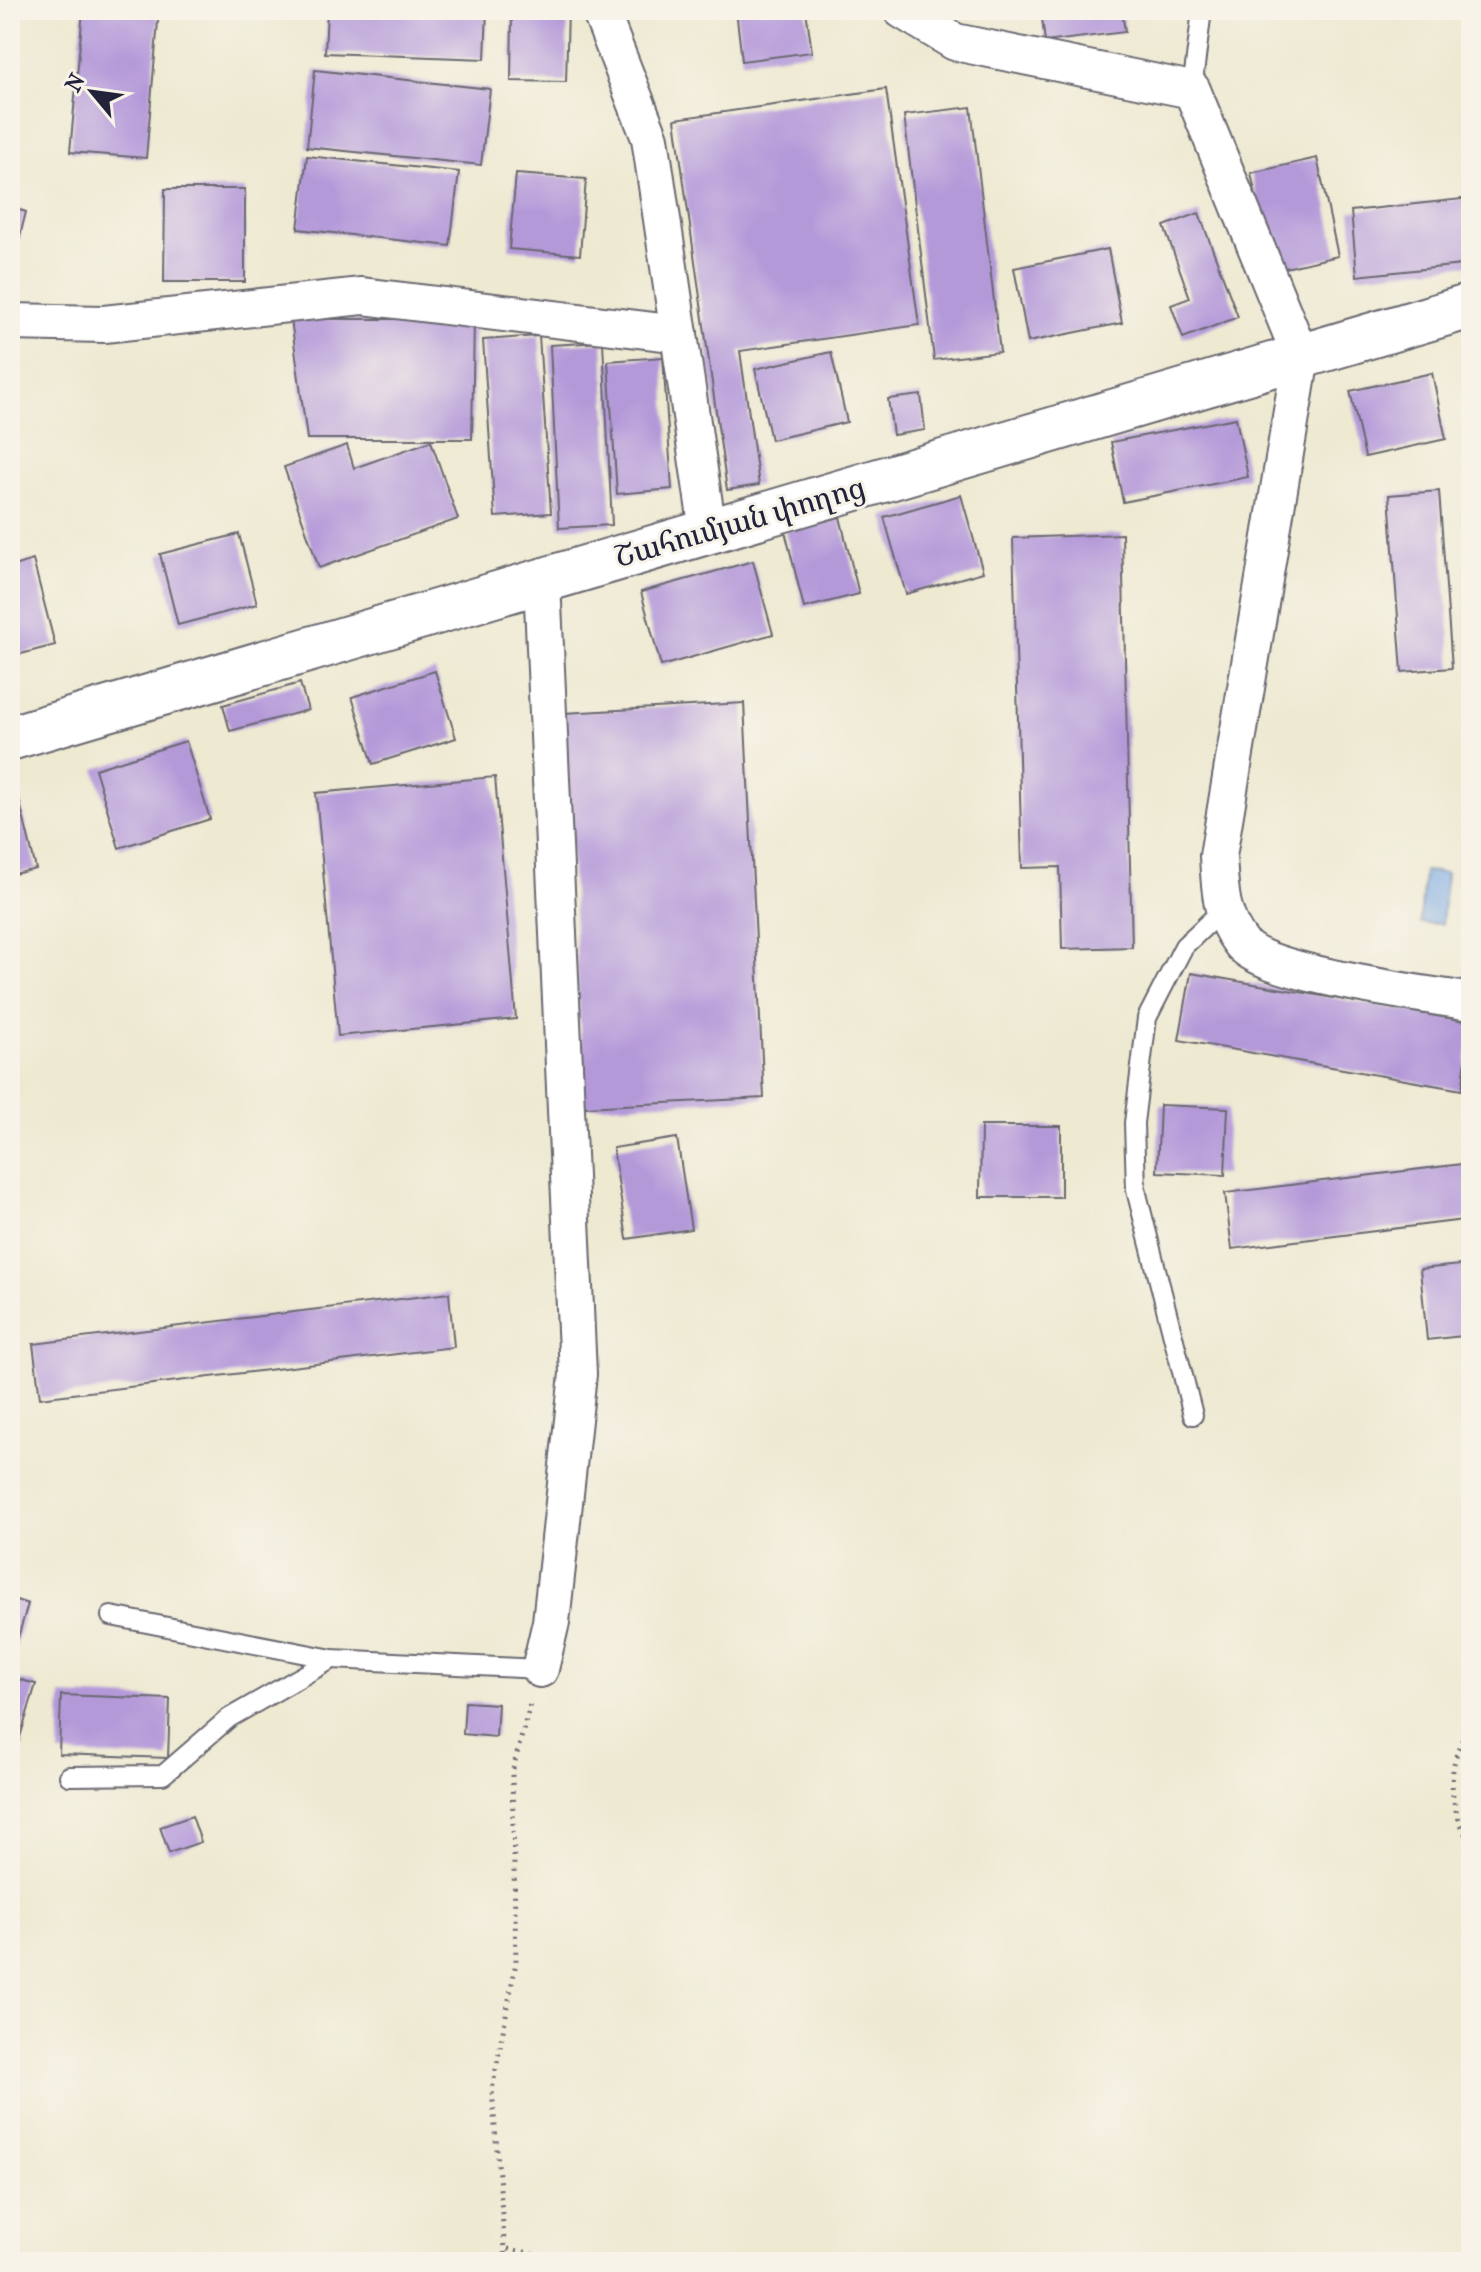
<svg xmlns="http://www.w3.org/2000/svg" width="1481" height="2272" viewBox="0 0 1481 2272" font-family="'IM FELL French Canon','Noto Serif Armenian',serif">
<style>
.water{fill:#78a8e2;stroke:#4d658e;stroke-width:2}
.building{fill:#b499d9}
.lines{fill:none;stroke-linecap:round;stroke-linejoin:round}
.lane-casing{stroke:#696870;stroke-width:22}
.street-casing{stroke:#696870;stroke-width:40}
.secondary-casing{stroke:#696870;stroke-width:48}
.path{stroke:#696870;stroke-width:5;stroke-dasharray:2 6;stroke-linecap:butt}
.lane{stroke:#fff;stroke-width:18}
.street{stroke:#fff;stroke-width:36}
.secondary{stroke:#fff;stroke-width:44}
.labels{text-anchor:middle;stroke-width:6;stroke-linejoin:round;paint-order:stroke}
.street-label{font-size:30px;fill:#22223b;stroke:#f7f3e8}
</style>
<rect width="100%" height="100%" fill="#f7f3e8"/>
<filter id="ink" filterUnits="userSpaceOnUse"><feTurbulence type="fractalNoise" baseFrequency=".0125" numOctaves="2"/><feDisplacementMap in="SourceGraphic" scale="16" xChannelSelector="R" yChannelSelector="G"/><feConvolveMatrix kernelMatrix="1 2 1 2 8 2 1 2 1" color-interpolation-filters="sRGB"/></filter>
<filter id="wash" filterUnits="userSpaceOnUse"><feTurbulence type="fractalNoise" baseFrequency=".006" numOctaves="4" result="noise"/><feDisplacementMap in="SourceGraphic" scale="32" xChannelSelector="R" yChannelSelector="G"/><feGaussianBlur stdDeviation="1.8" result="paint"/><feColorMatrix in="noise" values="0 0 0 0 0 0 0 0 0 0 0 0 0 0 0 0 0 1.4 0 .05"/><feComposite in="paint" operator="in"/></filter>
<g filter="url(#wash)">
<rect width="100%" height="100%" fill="#eee9d1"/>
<polygon class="water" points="1424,871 1446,873 1442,924 1420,923"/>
<g id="blocks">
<g class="building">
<polygon points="83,10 159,10 146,158 70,152"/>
<polygon points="327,10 487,10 485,59 325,53"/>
<polygon points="512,10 568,10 566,82 511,81"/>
<polygon points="736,10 806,10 812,52 742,61"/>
<polygon points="1041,10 1122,10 1125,32 1045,42"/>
<polygon points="315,70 490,89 481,165 307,147"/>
<polygon points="886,89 919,325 740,351 759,485 727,490 675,119"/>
<polygon points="971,107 1000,352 934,360 904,115"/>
<polygon points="307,156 459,172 450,246 298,229"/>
<polygon points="1317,158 1338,256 1272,271 1251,173"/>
<polygon points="516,174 586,179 580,255 509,249"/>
<polygon points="165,189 245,189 245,282 164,282"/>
<polygon points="1471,198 1471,264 1357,276 1351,211"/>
<polygon points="10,207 26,212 11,272 10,272"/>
<polygon points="1199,213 1238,317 1183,338 1171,305 1190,298 1164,226"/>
<polygon points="1108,249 1122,323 1028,342 1014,268"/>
<polygon points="291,319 474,319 472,439 307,439"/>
<polygon points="539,336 551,513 495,517 483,340"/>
<polygon points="603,342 612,525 559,528 550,345"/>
<polygon points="831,352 847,422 771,440 755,369"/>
<polygon points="663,357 672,489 617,494 608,361"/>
<polygon points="1432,373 1446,439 1365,457 1350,391"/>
<polygon points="921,395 925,430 893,435 888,399"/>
<polygon points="1236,418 1248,477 1123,502 1111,442"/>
<polygon points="431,441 458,519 319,568 284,467 347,445 354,468"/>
<polygon points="1439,491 1452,668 1402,672 1389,495"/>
<polygon points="961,495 983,572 906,594 884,517"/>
<polygon points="840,517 859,594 804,608 785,531"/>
<polygon points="239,534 257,604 178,625 160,554"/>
<polygon points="1122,534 1132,947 1062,949 1060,867 1022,868 1013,538"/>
<polygon points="33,560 55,645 10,657 10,567"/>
<polygon points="753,561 773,634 661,666 641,592"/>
<polygon points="435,671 456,738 373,764 352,697"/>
<polygon points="300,683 308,710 230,731 223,705"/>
<polygon points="744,703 764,1098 584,1107 564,713"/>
<polygon points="186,741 210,819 119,848 95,769"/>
<polygon points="495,777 516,1019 338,1036 316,793"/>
<polygon points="18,795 36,869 10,875 10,797"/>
<polygon points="1191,973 1471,1022 1462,1090 1179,1040"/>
<polygon points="1160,1105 1228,1108 1225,1175 1157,1172"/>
<polygon points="981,1126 1061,1126 1061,1197 980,1197"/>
<polygon points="677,1138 691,1229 627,1239 613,1148"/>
<polygon points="1471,1163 1471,1219 1232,1249 1225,1193"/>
<polygon points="1471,1264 1471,1335 1427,1340 1420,1269"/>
<polygon points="449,1293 454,1347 40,1398 33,1344"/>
<polygon points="10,1598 28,1604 11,1661 10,1661"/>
<polygon points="10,1677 36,1684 18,1744 10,1741"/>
<polygon points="61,1695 170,1699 168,1758 59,1754"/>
<polygon points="465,1702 498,1704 496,1737 463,1734"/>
<polygon points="192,1816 201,1842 169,1853 160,1827"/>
</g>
</g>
</g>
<g filter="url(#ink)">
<use href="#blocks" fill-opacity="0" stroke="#696870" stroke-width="2"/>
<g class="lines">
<defs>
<g id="lane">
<polyline points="1192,90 1202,10"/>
<polyline points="1193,1415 1136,1190 1134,1123 1147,1018 1184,946 1222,910"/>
<polyline points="111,1616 332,1659 540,1669"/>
<polyline points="69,1776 163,1775 229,1718 332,1659"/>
</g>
<g id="street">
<polyline points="600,10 650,138 708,531"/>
<path d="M902,10L955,42L1192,90L1301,357L1218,856C1220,889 1220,916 1241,943C1265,975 1428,994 1471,1002"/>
<polyline points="10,322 104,324 362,296 679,334"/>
<polyline points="540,1669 551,1622 578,1374 542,581"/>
</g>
<polyline id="secondary" points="10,738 1471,306"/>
</defs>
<use href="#lane" class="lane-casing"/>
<use href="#street" class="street-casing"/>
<use href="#secondary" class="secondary-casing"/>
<g class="path">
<path d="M1471,1726C1445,1760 1447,1808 1471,1842"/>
<polyline points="508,2249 579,2262"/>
<polyline points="506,2262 492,2090 516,1962 512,1773 531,1700"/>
</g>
<use href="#lane" class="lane"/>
<use href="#street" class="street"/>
<use href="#secondary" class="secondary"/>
</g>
</g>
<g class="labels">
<g class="street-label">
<text transform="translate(740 522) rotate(-16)" y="10">Շահումյան փողոց</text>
</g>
</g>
<rect width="1481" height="2272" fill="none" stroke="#f7f3e8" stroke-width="40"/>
<g transform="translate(92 92) rotate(299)" stroke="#f7f3e8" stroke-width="6" paint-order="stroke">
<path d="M0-6L14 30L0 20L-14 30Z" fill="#22223b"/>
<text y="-12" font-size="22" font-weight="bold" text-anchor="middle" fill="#22223b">N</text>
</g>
</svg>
